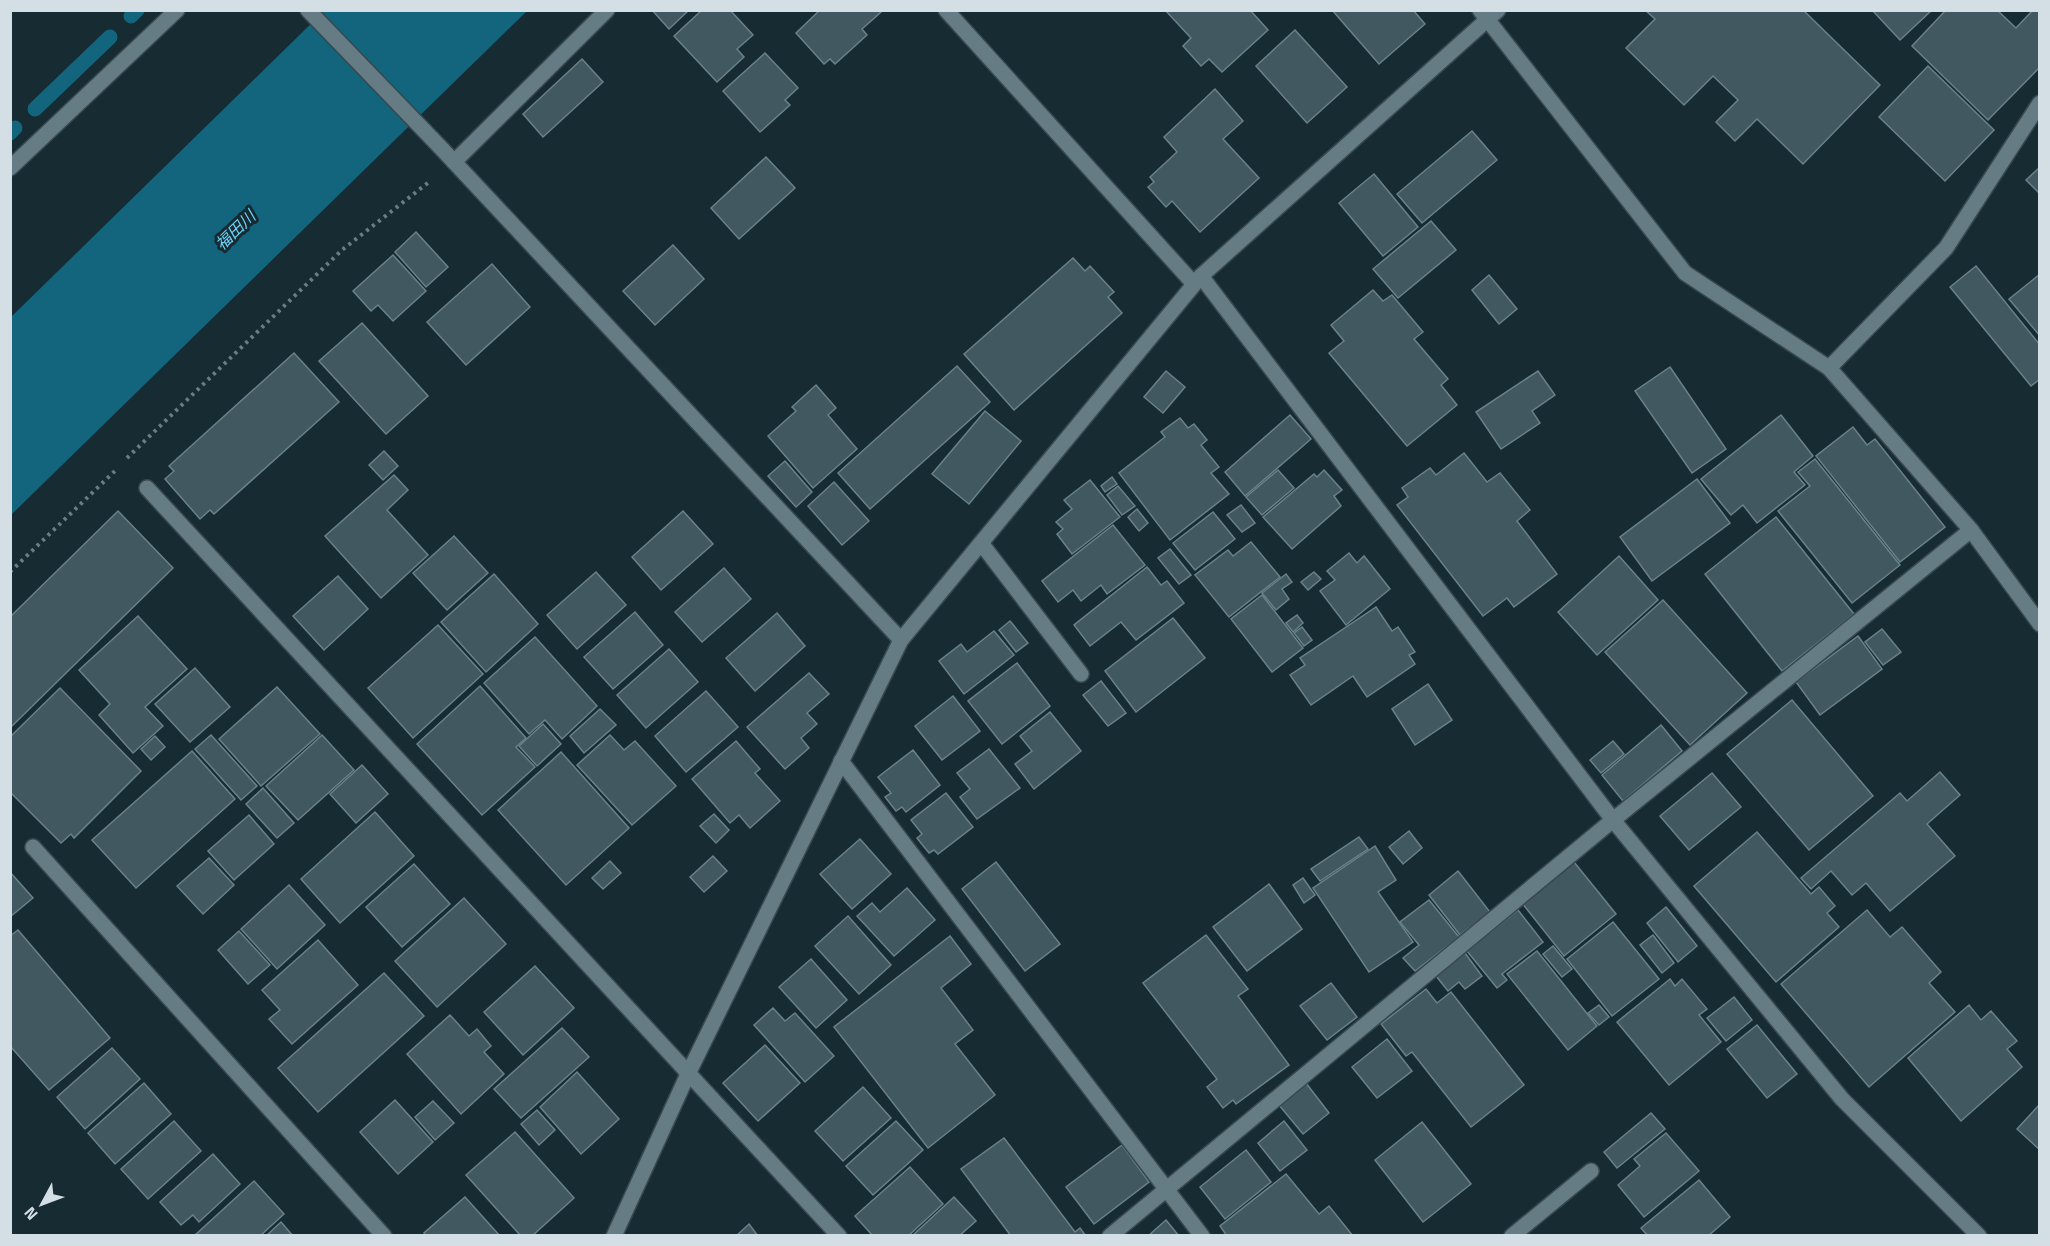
<svg xmlns="http://www.w3.org/2000/svg" width="2050" height="1246" viewBox="0 0 2050 1246" font-family="'Titillium Web','Noto Sans JP',sans-serif">
<style>
.water{fill:#13647d}
.lines{fill:none;stroke-linecap:round;stroke-linejoin:round}
.stream{stroke:#13647d;stroke-width:15}
.building{fill:#425860;stroke:#6a818a;stroke-width:1.5}
.service-casing{stroke:#38484f;stroke-width:18}
.minor-casing{stroke:#38484f;stroke-width:18}
.path{stroke:#6b7c82;stroke-width:4;stroke-dasharray:3 4.5;stroke-linecap:butt}
.service{stroke:#657c85;stroke-width:15}
.minor{stroke:#657c85;stroke-width:15}
.labels{text-anchor:middle;stroke-width:6;stroke-linejoin:round;paint-order:stroke}
.water-label{font-size:16px;font-style:italic;fill:#70d3f8;stroke:#162b32}
</style>
<rect width="100%" height="100%" fill="#162b32"/>
<polygon class="water" points="324,11 527,11 11,515 11,317"/>
<g class="lines">
<g class="stream">
<polyline points="131,16 137,10"/>
<polyline points="35,109 110,37"/>
<polyline points="10,133 15,128"/>
</g>
</g>
<g class="building">
<polygon points="652,10 689,10 669,29"/>
<polygon points="702,10 730,10 753,35 737,49 744,57 717,82 674,36"/>
<polygon points="820,10 880,10 881,12 862,29 867,35 835,64 830,59 824,64 796,33"/>
<polygon points="1165,10 1250,10 1268,30 1222,72 1209,59 1201,66 1183,46 1191,38"/>
<polygon points="1332,10 1413,10 1425,24 1379,64"/>
<polygon points="1645,10 1803,10 1880,85 1803,164 1757,119 1735,141 1716,122 1738,100 1713,76 1684,105 1626,48 1655,19"/>
<polygon points="1872,10 1932,10 1900,40"/>
<polygon points="1946,10 1997,10 2016,28 2033,10 2040,10 2040,67 1988,120 1912,46"/>
<polygon points="1295,30 1347,87 1307,123 1256,66"/>
<polygon points="765,53 798,88 785,100 790,105 760,132 723,91"/>
<polygon points="582,59 603,82 543,137 523,114"/>
<polygon points="1928,66 1994,130 1945,181 1879,117"/>
<polygon points="1215,89 1243,121 1223,139 1259,178 1200,232 1172,201 1166,207 1148,187 1154,182 1150,177 1177,152 1164,137"/>
<polygon points="1472,131 1497,160 1422,223 1397,194"/>
<polygon points="766,157 795,188 739,239 711,208"/>
<polygon points="2040,167 2040,194 2026,180"/>
<polygon points="1374,174 1418,227 1383,256 1339,203"/>
<polygon points="1431,221 1456,250 1398,298 1373,269"/>
<polygon points="416,232 448,267 426,287 395,252"/>
<polygon points="673,245 704,279 655,325 623,291"/>
<polygon points="393,255 426,291 393,321 378,305 371,311 353,291"/>
<polygon points="1073,258 1085,271 1090,266 1114,292 1108,297 1122,313 1014,410 964,354"/>
<polygon points="492,264 530,307 466,365 427,322"/>
<polygon points="1976,266 2040,345 2040,379 2031,386 1950,287"/>
<polygon points="2040,274 2040,336 2009,299"/>
<polygon points="1489,275 1517,309 1499,324 1472,290"/>
<polygon points="1373,290 1383,301 1392,295 1423,332 1414,339 1448,379 1441,385 1457,405 1407,446 1329,353 1344,341 1331,325"/>
<polygon points="362,323 428,396 386,434 319,361"/>
<polygon points="294,353 339,402 214,514 210,510 200,519 165,479 174,471 169,466"/>
<polygon points="957,366 990,402 870,509 838,473"/>
<polygon points="1670,367 1726,449 1692,473 1635,391"/>
<polygon points="1166,371 1185,387 1163,413 1144,397"/>
<polygon points="1538,371 1555,395 1532,411 1540,423 1501,449 1476,412"/>
<polygon points="816,385 836,408 828,415 857,449 813,488 768,436 796,411 792,407"/>
<polygon points="985,411 1021,441 969,504 932,474"/>
<polygon points="1290,415 1311,439 1245,496 1225,472"/>
<polygon points="1781,415 1813,456 1794,472 1805,485 1757,523 1743,505 1731,515 1701,479"/>
<polygon points="1180,418 1188,428 1194,424 1207,440 1201,445 1219,467 1211,473 1229,494 1170,540 1119,473 1165,437 1161,432"/>
<polygon points="1853,427 1867,445 1875,439 1945,527 1900,562 1816,456"/>
<polygon points="384,451 398,466 383,480 369,465"/>
<polygon points="1464,453 1487,482 1500,473 1530,510 1517,521 1557,574 1514,607 1507,598 1483,616 1397,505 1408,497 1402,488 1430,468 1436,475"/>
<polygon points="1815,459 1900,565 1852,603 1778,511 1810,486 1798,472"/>
<polygon points="785,461 812,492 796,507 768,476"/>
<polygon points="1278,470 1294,488 1262,515 1246,497"/>
<polygon points="1324,470 1342,490 1334,496 1341,506 1292,549 1263,517 1314,474 1317,477"/>
<polygon points="394,475 408,490 387,510 428,555 381,598 325,536"/>
<polygon points="1112,477 1117,484 1105,492 1101,486"/>
<polygon points="1697,479 1730,523 1652,581 1620,537"/>
<polygon points="1090,480 1120,517 1072,554 1057,534 1063,529 1056,522 1072,509 1064,500"/>
<polygon points="834,482 869,521 842,545 808,506"/>
<polygon points="1118,486 1135,506 1122,515 1107,495"/>
<polygon points="1241,505 1255,523 1242,532 1227,515"/>
<polygon points="1137,509 1148,523 1139,531 1128,517"/>
<polygon points="118,511 173,568 10,728 10,617"/>
<polygon points="683,511 713,544 661,590 632,557"/>
<polygon points="1213,512 1235,539 1195,570 1173,543"/>
<polygon points="1776,517 1854,614 1782,671 1705,574"/>
<polygon points="1113,525 1145,565 1107,594 1101,585 1081,601 1073,590 1058,602 1042,581"/>
<polygon points="454,536 488,573 447,610 413,573"/>
<polygon points="1251,542 1280,577 1229,617 1195,575 1228,550 1233,556"/>
<polygon points="1170,549 1191,575 1179,584 1158,558"/>
<polygon points="1349,553 1357,563 1364,556 1390,589 1346,625 1320,591 1335,580 1327,571"/>
<polygon points="1619,556 1658,600 1597,655 1558,612"/>
<polygon points="1147,567 1161,585 1167,581 1184,603 1136,640 1121,622 1090,646 1074,625"/>
<polygon points="724,568 751,599 702,642 675,612"/>
<polygon points="596,572 626,605 577,649 547,615"/>
<polygon points="1314,572 1321,579 1308,590 1301,582"/>
<polygon points="494,574 538,624 486,672 441,622"/>
<polygon points="1286,574 1292,582 1282,589 1289,599 1276,610 1262,593"/>
<polygon points="338,576 368,609 324,650 293,616"/>
<polygon points="1262,595 1303,648 1272,672 1231,619"/>
<polygon points="1663,600 1747,693 1690,745 1605,652"/>
<polygon points="1376,607 1392,631 1398,627 1415,652 1409,655 1415,664 1367,697 1353,676 1311,705 1290,675 1305,665 1300,658"/>
<polygon points="635,612 663,645 613,689 584,657"/>
<polygon points="777,613 805,646 755,691 726,658"/>
<polygon points="1297,615 1303,623 1293,632 1286,623"/>
<polygon points="138,616 187,669 145,707 163,726 133,753 99,715 110,704 79,670"/>
<polygon points="1173,618 1205,658 1136,712 1105,671"/>
<polygon points="1010,621 1028,643 1016,652 999,630"/>
<polygon points="438,625 483,674 413,738 368,688"/>
<polygon points="1302,627 1312,640 1304,646 1294,633"/>
<polygon points="1882,629 1901,652 1883,665 1865,642"/>
<polygon points="994,631 1014,655 964,694 939,661 961,644 967,652"/>
<polygon points="1858,636 1882,669 1820,715 1796,682"/>
<polygon points="535,637 597,706 562,739 545,720 529,734 484,683"/>
<polygon points="669,649 698,682 646,728 617,695"/>
<polygon points="1017,663 1050,706 1002,744 968,701"/>
<polygon points="195,668 230,707 190,742 155,704"/>
<polygon points="809,673 829,694 807,713 817,724 801,738 809,748 785,769 747,727"/>
<polygon points="1101,681 1126,713 1108,726 1083,695"/>
<polygon points="1428,684 1452,720 1415,745 1392,709"/>
<polygon points="480,686 526,738 516,747 535,767 482,815 417,744"/>
<polygon points="277,687 320,734 261,786 219,739"/>
<polygon points="60,688 141,771 74,838 71,834 61,843 10,792 10,737"/>
<polygon points="706,691 738,727 686,772 655,736"/>
<polygon points="953,696 980,731 942,760 915,726"/>
<polygon points="1792,700 1873,796 1809,850 1727,754"/>
<polygon points="600,709 616,725 584,753 570,736"/>
<polygon points="1050,712 1081,751 1034,789 1015,764 1032,751 1020,736"/>
<polygon points="543,724 561,744 537,766 519,746"/>
<polygon points="1661,725 1682,751 1623,801 1602,775"/>
<polygon points="211,735 257,786 241,800 195,749"/>
<polygon points="322,735 354,770 298,820 266,786"/>
<polygon points="610,735 624,750 635,741 676,786 632,825 577,765"/>
<polygon points="155,736 165,747 151,760 141,749"/>
<polygon points="736,741 760,769 755,773 780,801 750,828 739,815 730,823 692,779"/>
<polygon points="1613,741 1624,754 1601,773 1590,760"/>
<polygon points="989,749 1020,788 977,819 960,797 970,789 957,773"/>
<polygon points="913,750 940,785 906,812 902,807 896,811 885,797 891,793 878,777"/>
<polygon points="192,751 235,799 136,888 92,840"/>
<polygon points="561,752 629,828 566,885 498,810"/>
<polygon points="362,765 388,794 356,823 330,794"/>
<polygon points="1940,772 1960,795 1927,824 1955,856 1890,911 1866,883 1852,895 1831,871 1811,889 1801,878 1900,793 1907,801"/>
<polygon points="1712,773 1741,807 1689,850 1660,816"/>
<polygon points="263,788 294,823 277,838 246,804"/>
<polygon points="946,793 973,827 938,854 934,850 929,853 917,838 922,834 911,820"/>
<polygon points="375,812 414,856 340,923 301,879"/>
<polygon points="714,814 729,830 716,843 700,826"/>
<polygon points="249,815 274,844 234,880 208,851"/>
<polygon points="1409,831 1422,848 1403,864 1389,847"/>
<polygon points="1757,832 1811,894 1819,887 1835,906 1827,913 1839,927 1776,982 1694,886"/>
<polygon points="1359,837 1368,849 1320,881 1311,869"/>
<polygon points="860,839 891,874 852,909 820,874"/>
<polygon points="1375,846 1396,880 1378,892 1413,942 1369,972 1313,888"/>
<polygon points="713,856 727,871 704,892 690,877"/>
<polygon points="209,858 234,885 203,914 177,886"/>
<polygon points="610,861 621,873 603,889 592,878"/>
<polygon points="996,862 1060,944 1025,971 962,889"/>
<polygon points="1574,862 1616,914 1564,956 1522,903"/>
<polygon points="414,864 450,904 402,947 366,907"/>
<polygon points="1458,871 1490,912 1460,935 1429,895"/>
<polygon points="10,872 33,898 10,917"/>
<polygon points="1303,878 1315,895 1304,903 1293,885"/>
<polygon points="1269,884 1302,929 1247,971 1213,927"/>
<polygon points="289,885 325,925 277,969 241,929"/>
<polygon points="907,888 935,920 894,956 857,916 872,903 880,912"/>
<polygon points="464,898 506,944 437,1007 395,961"/>
<polygon points="1429,900 1459,937 1415,971 1403,958 1419,945 1400,922"/>
<polygon points="1666,907 1697,946 1678,962 1647,923"/>
<polygon points="1518,910 1543,942 1502,974 1507,980 1497,988 1467,951"/>
<polygon points="1867,910 1890,937 1902,927 1941,972 1929,983 1955,1012 1869,1087 1781,984"/>
<polygon points="848,916 891,965 859,994 815,946"/>
<polygon points="1613,922 1659,979 1612,1016 1567,959"/>
<polygon points="18,930 110,1038 49,1090 10,1046 10,936"/>
<polygon points="239,931 270,965 248,984 218,950"/>
<polygon points="1206,935 1248,989 1238,996 1289,1065 1236,1104 1233,1100 1223,1108 1207,1087 1217,1079 1143,983"/>
<polygon points="1653,935 1674,963 1662,973 1640,945"/>
<polygon points="950,936 971,964 941,988 973,1030 955,1044 995,1095 928,1148 834,1027"/>
<polygon points="318,940 358,985 292,1044 269,1019 280,1010 262,990"/>
<polygon points="1553,946 1572,969 1562,977 1543,954"/>
<polygon points="1537,951 1597,1026 1568,1050 1507,974"/>
<polygon points="1465,953 1482,976 1465,989 1459,982 1448,991 1436,976"/>
<polygon points="811,959 847,1000 816,1028 779,987"/>
<polygon points="535,966 574,1008 523,1055 484,1012"/>
<polygon points="384,973 424,1016 318,1112 278,1068"/>
<polygon points="1670,979 1675,986 1682,979 1707,1009 1699,1015 1721,1042 1669,1085 1617,1022"/>
<polygon points="1331,983 1357,1017 1327,1040 1300,1006"/>
<polygon points="1426,989 1437,1003 1451,992 1524,1085 1471,1127 1412,1052 1406,1056 1381,1024"/>
<polygon points="1734,997 1752,1020 1726,1041 1707,1018"/>
<polygon points="1599,1005 1609,1017 1599,1025 1588,1013"/>
<polygon points="1969,1005 1981,1020 1991,1011 2017,1041 2007,1049 2022,1067 1961,1121 1908,1058"/>
<polygon points="773,1008 785,1021 795,1013 834,1056 805,1082 754,1025"/>
<polygon points="450,1015 469,1036 477,1029 491,1046 484,1052 504,1074 461,1114 407,1054"/>
<polygon points="1757,1025 1797,1074 1767,1098 1727,1049"/>
<polygon points="562,1028 589,1057 521,1118 494,1089"/>
<polygon points="1387,1039 1412,1071 1377,1098 1352,1067"/>
<polygon points="765,1045 800,1083 758,1121 723,1083"/>
<polygon points="112,1048 140,1079 85,1129 57,1097"/>
<polygon points="577,1072 619,1119 581,1154 540,1107"/>
<polygon points="144,1083 171,1114 115,1164 88,1133"/>
<polygon points="1306,1083 1329,1113 1303,1134 1279,1105"/>
<polygon points="863,1087 891,1118 843,1161 815,1131"/>
<polygon points="395,1100 433,1142 398,1174 360,1132"/>
<polygon points="433,1101 454,1123 435,1140 415,1117"/>
<polygon points="2040,1104 2040,1150 2017,1129"/>
<polygon points="537,1110 555,1130 539,1145 521,1124"/>
<polygon points="1651,1113 1665,1129 1617,1168 1604,1152"/>
<polygon points="174,1121 201,1151 148,1199 121,1169"/>
<polygon points="896,1121 923,1150 873,1195 846,1166"/>
<polygon points="1284,1121 1307,1150 1280,1171 1258,1143"/>
<polygon points="1422,1122 1471,1184 1423,1222 1375,1160"/>
<polygon points="515,1132 574,1198 532,1236 521,1236 466,1175"/>
<polygon points="1666,1133 1699,1171 1644,1217 1618,1185 1640,1166 1634,1159"/>
<polygon points="1004,1138 1075,1232 1080,1228 1086,1236 1011,1236 961,1169"/>
<polygon points="1122,1145 1149,1182 1094,1224 1066,1187"/>
<polygon points="1246,1150 1271,1182 1225,1219 1200,1187"/>
<polygon points="213,1154 240,1184 199,1222 193,1215 181,1225 160,1202"/>
<polygon points="910,1167 943,1204 908,1236 873,1236 855,1216"/>
<polygon points="1286,1174 1319,1214 1329,1206 1353,1236 1227,1236 1220,1226"/>
<polygon points="1699,1180 1730,1217 1708,1236 1648,1236 1641,1228"/>
<polygon points="254,1181 284,1214 260,1236 194,1236"/>
<polygon points="465,1197 500,1236 426,1236 424,1233"/>
<polygon points="954,1197 976,1221 959,1236 912,1236"/>
<polygon points="1166,1220 1179,1236 1148,1236"/>
<polygon points="281,1222 293,1236 266,1236"/>
<polygon points="749,1224 758,1236 736,1236"/>
</g>
<g class="lines">
<defs>
<g id="service">
<polyline points="981,543 1081,674"/>
<polyline points="1512,1236 1591,1171"/>
</g>
<g id="minor">
<polyline points="308,10 442,149 901,640"/>
<polyline points="946,10 1194,284"/>
<polyline points="1480,10 1685,273 1829,368 1971,530 2040,624"/>
<polyline points="454,162 607,10"/>
<polyline points="10,168 177,10"/>
<polyline points="1201,276 1613,820 1842,1099 1979,1236"/>
<polyline points="1829,368 1946,248 2040,103"/>
<polyline points="147,488 839,1236"/>
<polyline points="841,761 1202,1236"/>
<polyline points="33,847 384,1236"/>
<polyline points="614,1236 688,1074 901,640 1201,276 1498,10"/>
<polyline points="1110,1236 1613,820 1971,530"/>
</g>
</defs>
<use href="#service" class="service-casing"/>
<use href="#minor" class="minor-casing"/>
<g class="path">
<polyline points="127,458 342,250 429,182"/>
<polyline points="10,572 118,468"/>
</g>
<use href="#service" class="service"/>
<use href="#minor" class="minor"/>
</g>
<g class="labels">
<g class="water-label">
<text transform="translate(235 230) rotate(-44)" y="6">福田川</text>
</g>
</g>
<rect width="2050" height="1246" fill="none" stroke="#d3dfe5" stroke-width="24"/>
<g transform="translate(42 1204) rotate(229)" stroke="#162b32" stroke-width="4.5" paint-order="stroke">
<path d="M0-4.5L10 22L0 15L-10 22Z" fill="#d3dfe5"/>
<text y="-9" font-size="16" font-weight="bold" text-anchor="middle" fill="#d3dfe5">N</text>
</g>
</svg>
